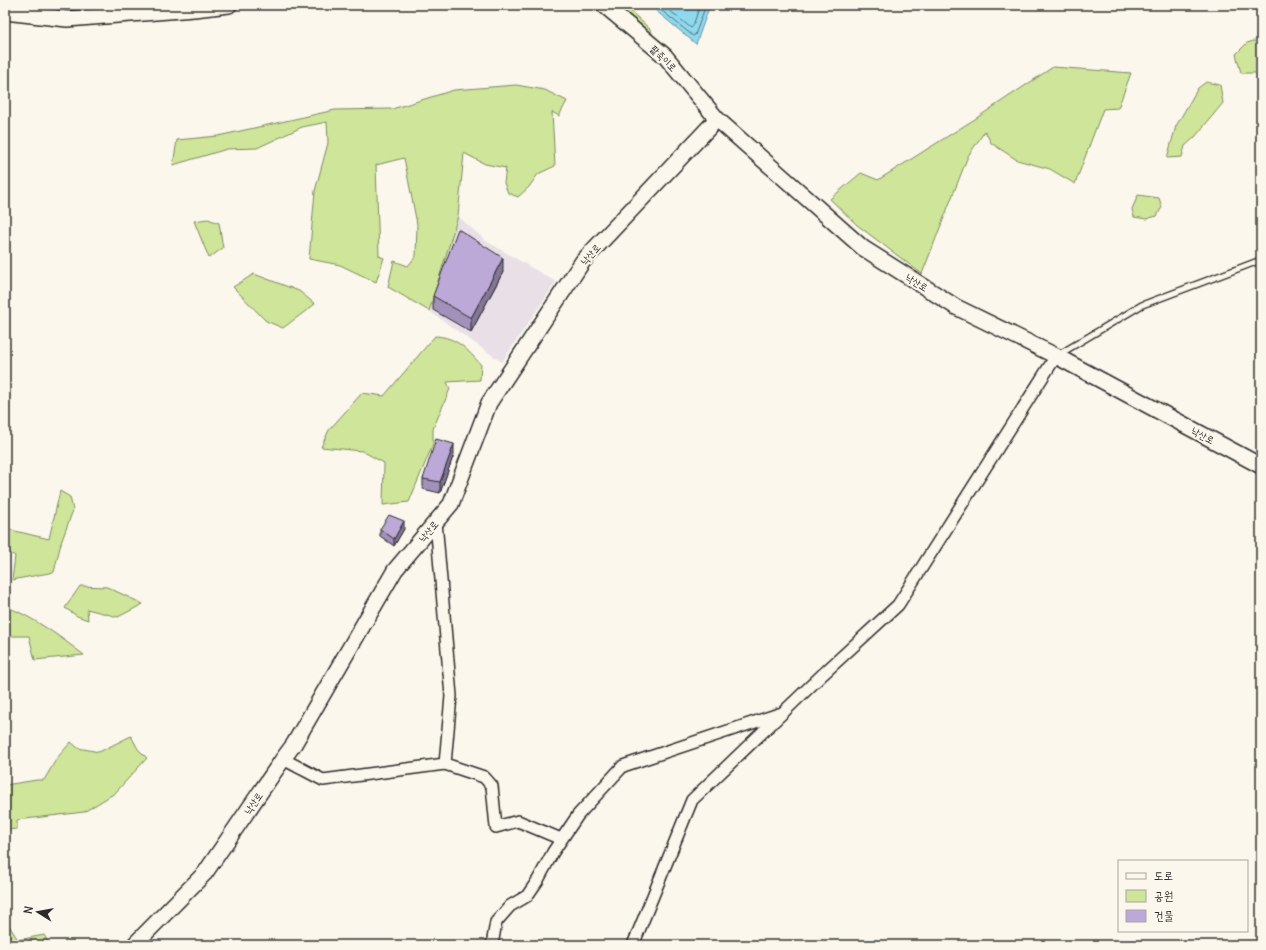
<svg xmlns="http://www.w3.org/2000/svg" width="1266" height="950" viewBox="0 0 1266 950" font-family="Delius,'Poor Story',sans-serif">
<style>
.built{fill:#e8e0e6}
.green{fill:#cfe59a;stroke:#7d8862}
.water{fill:#8fd9ef;stroke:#6793a1}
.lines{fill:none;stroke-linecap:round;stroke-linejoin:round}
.shore{stroke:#537179;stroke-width:1}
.stream{stroke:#6793a1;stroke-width:4}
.lane-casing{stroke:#2b2b2b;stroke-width:8}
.street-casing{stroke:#2b2b2b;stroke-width:14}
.secondary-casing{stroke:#2b2b2b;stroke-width:18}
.lane{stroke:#fbf7ec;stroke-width:5.5}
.street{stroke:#fbf7ec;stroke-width:11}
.secondary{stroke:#fbf7ec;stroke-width:15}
.wall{fill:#a291ba;stroke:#2b2b2b}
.shaded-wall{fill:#847697;stroke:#2b2b2b}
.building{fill:#bca9d8;stroke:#2b2b2b}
.labels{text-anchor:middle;stroke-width:4;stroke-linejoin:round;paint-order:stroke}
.street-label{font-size:10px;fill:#2b2b2b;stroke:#fbf7ec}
</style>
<rect width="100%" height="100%" fill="#fbf7ec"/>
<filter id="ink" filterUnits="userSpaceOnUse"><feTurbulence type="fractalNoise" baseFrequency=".025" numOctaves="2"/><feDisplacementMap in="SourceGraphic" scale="8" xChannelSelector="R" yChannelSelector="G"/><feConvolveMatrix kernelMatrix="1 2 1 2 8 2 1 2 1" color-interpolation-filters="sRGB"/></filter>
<g filter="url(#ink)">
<polygon class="built" points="458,216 486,241 556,282 502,362 429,311"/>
<g class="green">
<polygon points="616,5 624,5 651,30 654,39"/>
<polygon points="1253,41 1261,42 1260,73 1241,73 1236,54 1247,43"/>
<polygon points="1053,67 1131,73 1118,108 1103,109 1075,184 1050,169 1017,160 991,143 985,131 968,156 922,274 857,225 830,199 861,173 878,180 975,119"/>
<polygon points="1206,82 1220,85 1223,103 1195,137 1185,146 1182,157 1167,158 1176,126 1198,88"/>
<polygon points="516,85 545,90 567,101 559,116 552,112 555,166 538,174 529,187 518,197 508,193 504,183 506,168 485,164 464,153 458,216 429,311 388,287 394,261 408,266 416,256 417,224 404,158 376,165 379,256 384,258 376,282 340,265 309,259 315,191 328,143 327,122 302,127 257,148 227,149 173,165 177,140 218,136 335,110 392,109 454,90"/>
<polygon points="1138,195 1159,198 1162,207 1157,216 1146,219 1134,217 1132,209"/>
<polygon points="208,219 219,223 223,248 209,258 194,221"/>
<polygon points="254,274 299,291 315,304 283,328 266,321 233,287"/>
<path d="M435,336C457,337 468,350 481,365L480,380L447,382L450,389L433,429V444L409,502L383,505L384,463L362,451L321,447L329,430L362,393L384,396Z"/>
<polygon points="60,491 70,497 73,510 61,543 54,572 12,580 15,556 5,550 5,527 15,531 49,539"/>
<polygon points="80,586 107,587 143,604 118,617 87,609 88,620 77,616 65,608"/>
<path d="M5,606C35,618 59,636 84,655L35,660L29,636H5Z"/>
<polygon points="131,736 138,749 147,758 115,793 84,812 17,820 17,829 5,830 5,785 37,780 44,780 57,758 71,742 78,748 99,752"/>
<polygon points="5,919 18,940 44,935 50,945 5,945"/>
</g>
<polygon class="water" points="649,5 710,5 696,44"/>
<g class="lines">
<g class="shore">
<polyline points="655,5 693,36 695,35 706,5"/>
<polyline points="663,5 691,28 693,26 700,5"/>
</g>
<polyline class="stream" points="37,5 58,9 104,8 129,5"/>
<defs>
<polyline id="lane" points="1058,355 1142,305 1261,260"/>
<g id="street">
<polyline points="436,522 451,696 445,764 484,777 492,786 496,827 518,821 561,839"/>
<polyline points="283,759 323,780 445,764"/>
<polyline points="492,945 496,922 510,906 527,896 538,880 553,852 578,815 623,766 779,714"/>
<polyline points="633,945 692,800 822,675 898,605 1056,356"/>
</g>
<g id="secondary">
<polyline points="604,5 665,56 717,119 863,248 956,307 1056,356 1261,466"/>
<polyline points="5,12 67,19 194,9 229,5"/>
<polyline points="134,945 205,873 283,759 294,744 395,570 451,504 489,403 583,261 717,119"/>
</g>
</defs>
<use href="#lane" class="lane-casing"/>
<use href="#street" class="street-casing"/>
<use href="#secondary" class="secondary-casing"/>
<use href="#lane" class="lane"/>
<use href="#street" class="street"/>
<use href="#secondary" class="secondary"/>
</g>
<g class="wall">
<polygon points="503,272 471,332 433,310 433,296"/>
<polygon points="454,454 440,493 423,489 423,479"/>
<polygon points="380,529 404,529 394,546 380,536"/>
</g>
<g class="shaded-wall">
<polygon points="503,258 503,272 471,332 471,318"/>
<polygon points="454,444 454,454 440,493 440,482"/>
<polygon points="404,521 404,529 394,546 394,539"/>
</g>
<g class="building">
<polygon points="458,229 503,258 471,318 433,296"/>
<polygon points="436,439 454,444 440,482 423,479"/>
<polygon points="389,515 404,521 394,539 380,529"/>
</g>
</g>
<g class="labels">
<g class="street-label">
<text transform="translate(664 58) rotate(45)" y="4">팥죽이로</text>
<text transform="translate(590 254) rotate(-48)" y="4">낙산로</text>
<text transform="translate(917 282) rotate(32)" y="4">낙산로</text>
<text transform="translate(1203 435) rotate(28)" y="4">낙산로</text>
<text transform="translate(428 531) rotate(-50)" y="4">낙산로</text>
<text transform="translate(253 803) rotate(-56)" y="4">낙산로</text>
</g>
</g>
<rect width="1266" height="950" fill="none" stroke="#fbf7ec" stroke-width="20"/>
<rect x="10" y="10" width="1246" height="930" fill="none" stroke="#2b2b2b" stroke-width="1.5" filter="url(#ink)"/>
<rect x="1118" y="860" width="130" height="72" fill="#fbf7ec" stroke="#a8a59f"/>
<rect x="1126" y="873" width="20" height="6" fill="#fbf7ec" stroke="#a8a59f"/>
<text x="1154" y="880" font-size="12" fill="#2b2b2b">도로</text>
<rect x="1126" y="890" width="20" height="12" fill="#cfe59a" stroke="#a8a59f"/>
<text x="1154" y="900" font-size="12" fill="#2b2b2b">공원</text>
<rect x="1126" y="910" width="20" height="12" fill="#bca9d8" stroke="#a8a59f"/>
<text x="1154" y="920" font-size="12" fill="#2b2b2b">건물</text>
<g transform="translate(38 912) rotate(281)" stroke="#fbf7ec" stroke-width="3" paint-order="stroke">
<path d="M0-3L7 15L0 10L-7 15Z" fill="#2b2b2b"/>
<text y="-6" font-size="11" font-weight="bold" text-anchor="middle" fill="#2b2b2b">N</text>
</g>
</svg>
